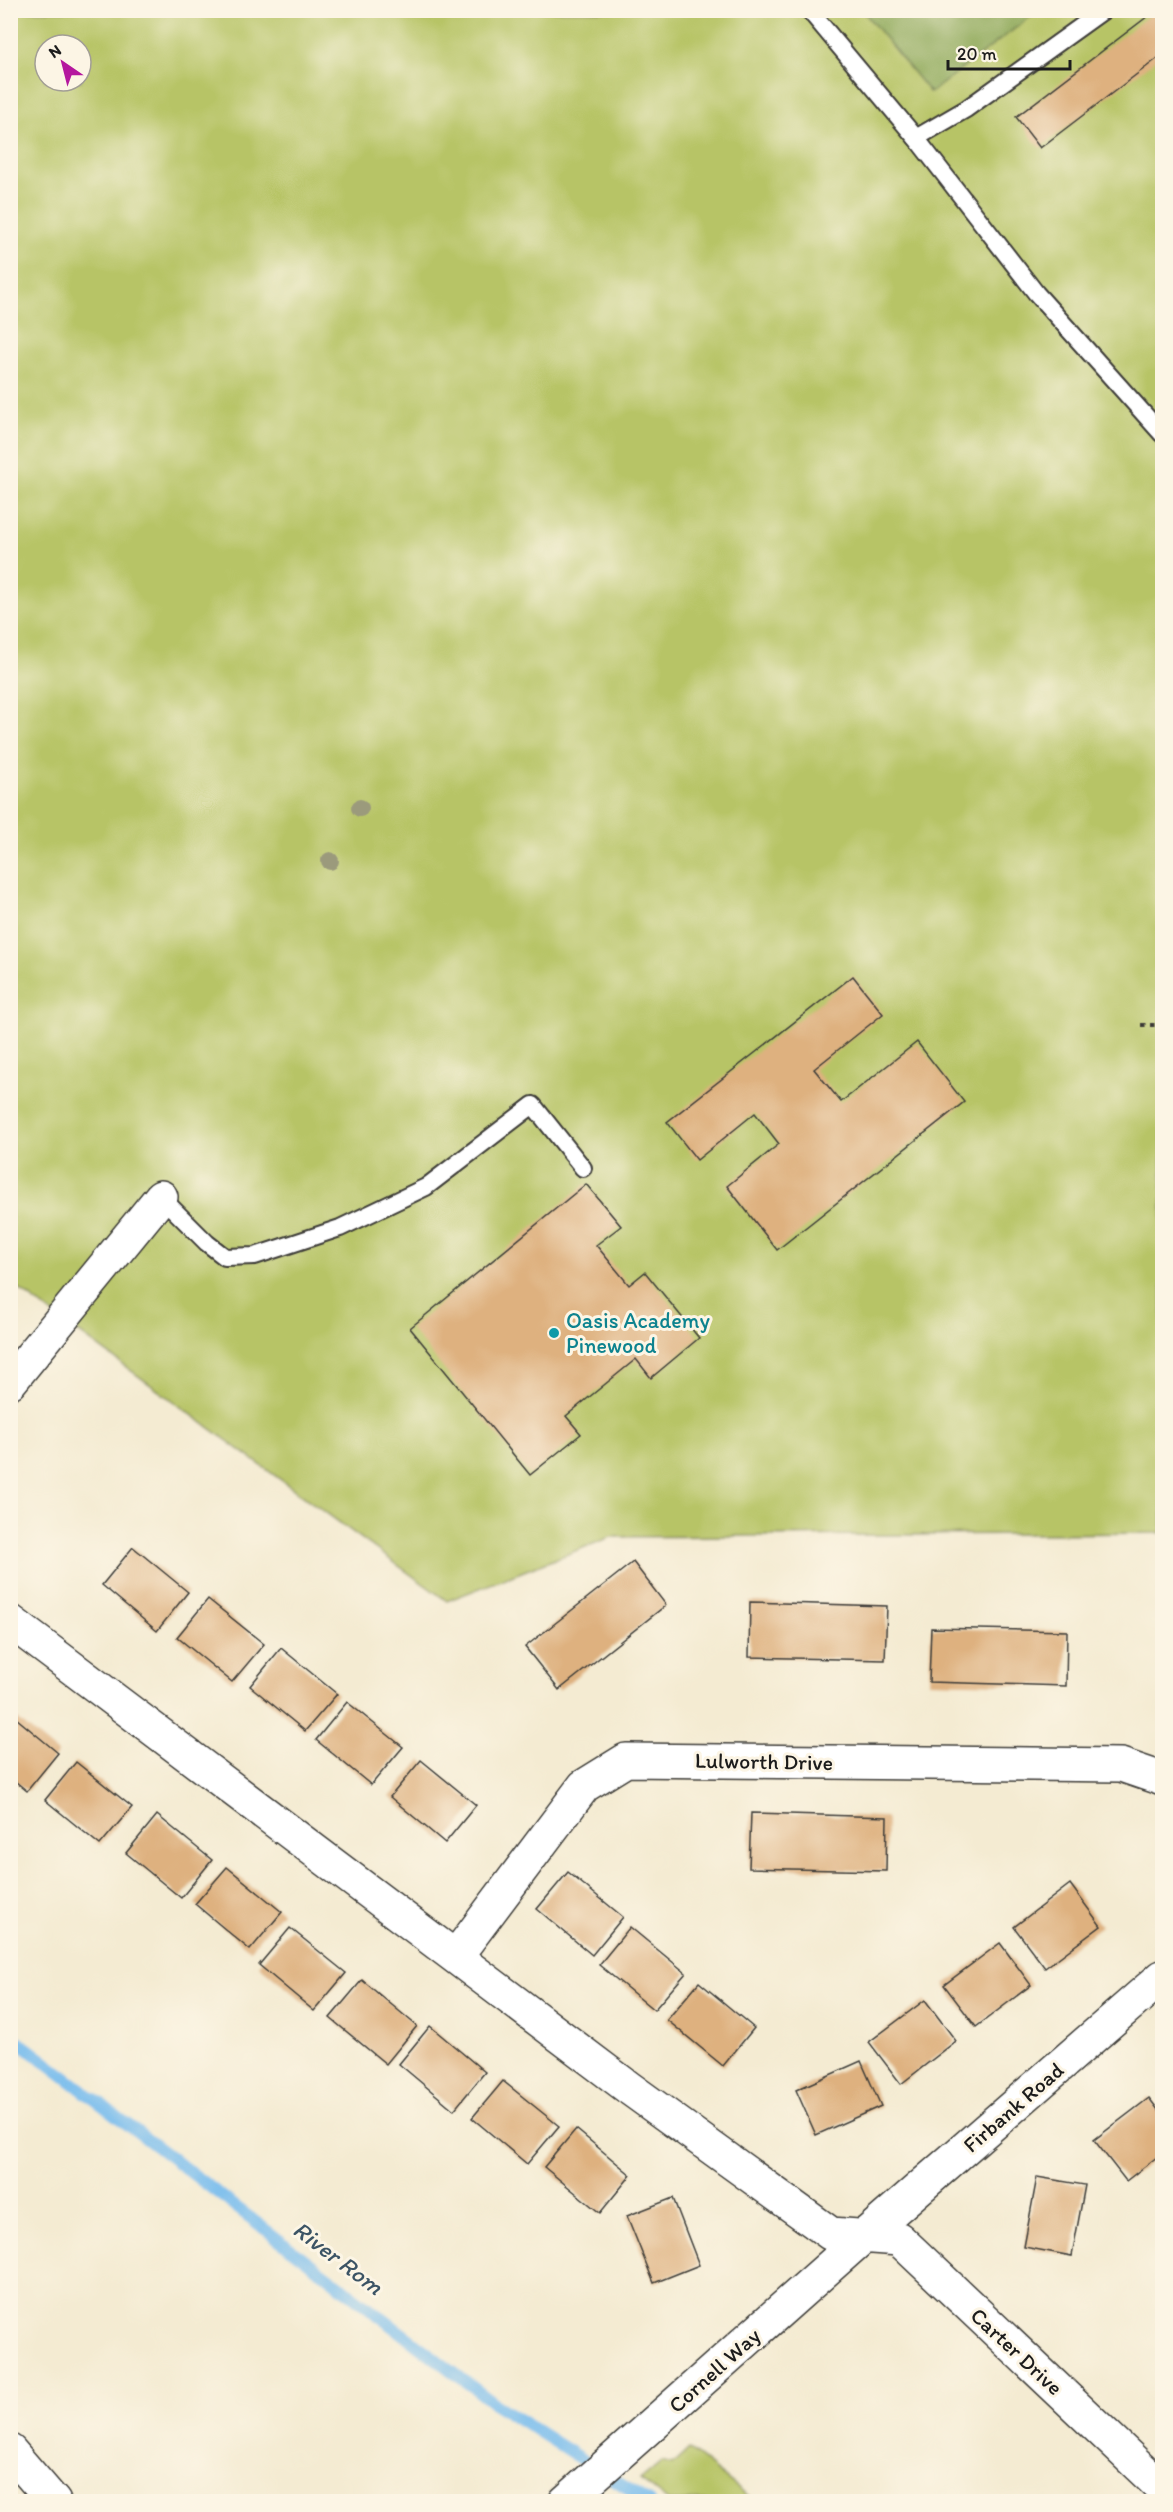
<svg xmlns="http://www.w3.org/2000/svg" width="1173" height="2512" viewBox="0 0 1173 2512" font-family="Itim,sans-serif">
<style>
.green{fill:#b7c466;stroke:#6a7041;stroke-width:1.5;fill-rule:evenodd}
.forest{fill:#91aa5b;stroke:#56633c;stroke-width:1.5}
.lines{fill:none;stroke-linecap:round;stroke-linejoin:round}
.stream{stroke:#77bced;stroke-width:12}
.building{fill:#deb17f}
.lane-casing{stroke:#3c3b37;stroke-width:20}
.street-casing{stroke:#3c3b37;stroke-width:36}
.path{stroke:#3c3b37;stroke-width:4;stroke-dasharray:4.5 4.5;stroke-linecap:butt}
.lane{stroke:#fff;stroke-width:16}
.street{stroke:#fff;stroke-width:33}
.tree{fill:#9b9a7c}
.culture-dot{fill:#0f9aa8;stroke:#fcf5e5;stroke-width:2}
.labels{text-anchor:middle;stroke-width:6;stroke-linejoin:round;paint-order:stroke}
.culture-label{font-size:22px;fill:#0d838f;stroke:#fcf5e5;text-anchor:start}
.street-label{font-size:22px;fill:#1c1c1c;stroke:#fcf5e5}
.water-label{font-size:24px;font-style:italic;fill:#3c5465;stroke:#fcf5e5}
</style>
<rect width="100%" height="100%" fill="#fcf5e5"/>
<filter id="ink" filterUnits="userSpaceOnUse"><feTurbulence type="fractalNoise" baseFrequency=".0167" numOctaves="2"/><feDisplacementMap in="SourceGraphic" scale="12" xChannelSelector="R" yChannelSelector="G"/><feConvolveMatrix kernelMatrix="1 2 1 2 8 2 1 2 1" color-interpolation-filters="sRGB"/></filter>
<filter id="wash" filterUnits="userSpaceOnUse"><feTurbulence type="fractalNoise" baseFrequency=".008" numOctaves="4" result="noise"/><feDisplacementMap in="SourceGraphic" scale="24" xChannelSelector="R" yChannelSelector="G"/><feGaussianBlur stdDeviation="1.35" result="paint"/><feColorMatrix in="noise" values="0 0 0 0 0 0 0 0 0 0 0 0 0 0 0 0 0 1.4 0 .05"/><feComposite in="paint" operator="in"/></filter>
<g filter="url(#wash)">
<rect width="100%" height="100%" fill="#f4ebd2"/>
<g class="green">
<path d="M11,11H1162V1533L611,1537L447,1601L11,1283ZM45,45H81V81H45Z"/>
<polygon points="689,2449 755,2501 669,2501 640,2480 661,2462 672,2465"/>
</g>
<polygon class="forest" points="863,11 1038,11 930,93"/>
<g class="lines">
<polyline class="stream" points="10,2035 495,2404 649,2502"/>
</g>
<g id="blocks">
<g class="building">
<polygon points="1156,10 1162,10 1162,55 1040,148 1016,117"/>
<polygon points="853,976 883,1014 814,1069 841,1102 917,1042 964,1102 777,1250 727,1186 779,1144 755,1113 697,1160 667,1122"/>
<polygon points="586,1184 621,1226 596,1245 629,1285 645,1272 699,1338 651,1378 636,1359 566,1416 581,1434 530,1475 410,1328"/>
<polygon points="133,1547 188,1592 157,1631 102,1585"/>
<polygon points="633,1562 666,1605 559,1690 525,1647"/>
<polygon points="208,1599 264,1644 232,1682 177,1637"/>
<polygon points="750,1602 887,1606 885,1660 749,1657"/>
<polygon points="931,1628 1067,1631 1066,1686 929,1682"/>
<polygon points="281,1648 337,1694 305,1731 250,1686"/>
<polygon points="347,1702 403,1747 371,1785 316,1740"/>
<polygon points="10,1713 58,1753 27,1791 10,1777"/>
<polygon points="421,1760 476,1805 445,1843 390,1797"/>
<polygon points="76,1762 132,1807 100,1845 45,1800"/>
<polygon points="751,1813 887,1817 886,1871 749,1868"/>
<polygon points="157,1815 212,1860 181,1898 126,1853"/>
<polygon points="227,1867 282,1912 250,1950 195,1904"/>
<polygon points="568,1872 623,1917 592,1955 537,1909"/>
<polygon points="1070,1884 1101,1926 1045,1968 1014,1927"/>
<polygon points="630,1927 686,1973 654,2010 599,1965"/>
<polygon points="290,1928 346,1973 314,2011 259,1965"/>
<polygon points="1000,1943 1031,1985 976,2027 944,1985"/>
<polygon points="362,1980 417,2026 386,2064 330,2018"/>
<polygon points="699,1982 754,2028 723,2066 667,2020"/>
<polygon points="925,2000 956,2041 901,2084 869,2042"/>
<polygon points="430,2026 485,2072 454,2110 399,2064"/>
<polygon points="861,2061 881,2106 816,2135 796,2090"/>
<polygon points="503,2081 559,2126 527,2164 472,2118"/>
<polygon points="1149,2098 1162,2115 1162,2153 1126,2181 1094,2140"/>
<polygon points="576,2129 631,2175 600,2213 544,2167"/>
<polygon points="1037,2177 1085,2185 1072,2256 1024,2247"/>
<polygon points="673,2198 699,2265 654,2283 627,2216"/>
</g>
</g>
</g>
<g filter="url(#ink)">
<use href="#blocks" fill-opacity="0" stroke="#3c3b37" stroke-width="1.5"/>
<g class="lines">
<defs>
<g id="lane">
<polyline points="809,10 916,138 1036,293 1162,434"/>
<polyline points="916,138 966,109 1104,10"/>
<polyline points="161,1197 207,1243 225,1257 255,1256 340,1228 426,1187 533,1105 583,1168"/>
</g>
<g id="street">
<polyline points="10,1382 161,1197"/>
<polyline points="10,1621 629,2088 831,2234 899,2239 1162,2488"/>
<polyline points="456,1956 584,1786 626,1760 1121,1765 1162,1779"/>
<polyline points="10,2451 54,2502"/>
<polyline points="565,2502 863,2237 1162,1977"/>
</g>
</defs>
<use href="#lane" class="lane-casing"/>
<use href="#street" class="street-casing"/>
<polyline class="path" points="1141,1025 1162,1025"/>
<use href="#lane" class="lane"/>
<use href="#street" class="street"/>
</g>
<g class="tree">
<circle cx="360" cy="808" r="9"/>
<circle cx="330" cy="861" r="9"/>
</g>
</g>
<circle class="culture-dot" cx="554" cy="1333" r="6"/>
<g class="labels">
<g class="culture-label">
<text x="566" y="1328">Oasis Academy<tspan x="566" dy="25">Pinewood</tspan></text>
</g>
<g class="street-label">
<text transform="translate(764 1761) rotate(1)" y="8">Lulworth Drive</text>
<text transform="translate(1013 2107) rotate(-41)" y="8">Firbank Road</text>
<text transform="translate(1017 2351) rotate(43)" y="8">Carter Drive</text>
<text transform="translate(714 2370) rotate(-42)" y="8">Cornell Way</text>
</g>
<g class="water-label">
<text transform="translate(338 2258) rotate(37)" y="8">River Rom</text>
</g>
</g>
<rect width="1173" height="2512" fill="none" stroke="#fcf5e5" stroke-width="36"/>
<g transform="translate(63 63) rotate(325)"><circle r="28" fill="#fcf5e5" stroke="#a29e95" stroke-width="1.5"/>
<path d="M0-4.5L10 22L0 15L-10 22Z" fill="#b5179e"/>
<text y="-9" font-size="16" font-weight="bold" text-anchor="middle" fill="#1c1c1c">N</text>
</g>
<path d="M948 60v9h122v-9" fill="none" stroke="#1c1c1c" stroke-width="3"/>
<text x="957" y="60" font-size="18" fill="#1c1c1c" stroke="#fcf5e5" stroke-width="4.5" paint-order="stroke">20 m</text>
</svg>
